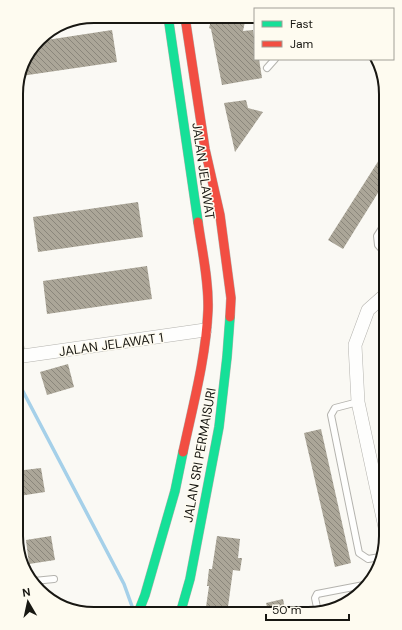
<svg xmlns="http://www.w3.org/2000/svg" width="402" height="630" viewBox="0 0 402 630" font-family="'DM Sans',sans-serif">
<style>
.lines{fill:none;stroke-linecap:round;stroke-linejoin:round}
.stream{stroke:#a5d0e9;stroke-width:3.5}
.building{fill:url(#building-back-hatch)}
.lane-casing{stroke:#b4b3ae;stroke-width:8}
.street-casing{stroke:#b4b3ae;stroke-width:14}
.fast-casing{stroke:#b4b3ae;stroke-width:10}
.jam-casing{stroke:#b4b3ae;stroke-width:10}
.lane{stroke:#fefefd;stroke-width:6}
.street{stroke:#fefefd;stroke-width:13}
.fast{stroke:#16e098;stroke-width:9}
.jam{stroke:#f24e42;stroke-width:9}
.labels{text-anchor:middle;stroke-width:3;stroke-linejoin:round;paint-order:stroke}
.street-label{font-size:13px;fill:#181712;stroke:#fefbf0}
.rim{fill:none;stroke:#181712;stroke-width:2}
</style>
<defs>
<pattern id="building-back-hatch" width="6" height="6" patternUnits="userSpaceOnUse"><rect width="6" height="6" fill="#aba698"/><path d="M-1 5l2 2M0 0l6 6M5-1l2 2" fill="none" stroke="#8a867b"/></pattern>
</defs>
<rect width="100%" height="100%" fill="#faf9f4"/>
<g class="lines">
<polyline class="stream" points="16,378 124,584 133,609"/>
</g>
<g class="building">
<polygon points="212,17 246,17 243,31 253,30 255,44 255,59 259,59 262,78 222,85 211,29 209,28"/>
<polygon points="112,30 117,62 21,76 40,41"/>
<polygon points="246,100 248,108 263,112 235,152 224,103"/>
<polygon points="386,149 386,180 343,249 328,240"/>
<polygon points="138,202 143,237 38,252 33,217"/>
<polygon points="147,266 152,299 47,314 43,281"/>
<polygon points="68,364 74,387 47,395 40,372"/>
<polygon points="321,429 351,563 335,567 304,433"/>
<polygon points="41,468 45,492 19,496 16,471"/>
<polygon points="51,536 55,560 29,564 26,540"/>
<polygon points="217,536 240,539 238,558 242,558 240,571 233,570 227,614 205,614 209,586 207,586 209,569 212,569"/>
<polygon points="283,599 286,614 269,614 266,603"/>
</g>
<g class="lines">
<defs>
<g id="lane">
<polyline points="267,68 275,59"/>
<polyline points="386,254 378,245 377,236 386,222"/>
<polyline points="358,402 335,408 331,415 359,553 368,559 380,557"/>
<polyline points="34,581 54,579"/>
<polyline points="318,612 315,598 317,594 369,584"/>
</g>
<g id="street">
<polyline points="16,341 19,357"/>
<polyline points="16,357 205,330"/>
<polyline points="386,532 358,402 355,345 368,310 386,294"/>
</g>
<g id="fast">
<polyline points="168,16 198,222"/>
<polyline points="138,613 145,595 175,491 183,452"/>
<polyline points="180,614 190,579 219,427 227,357 230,317"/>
</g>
<g id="jam">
<polyline points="185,17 205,149 220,215 231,298 230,317"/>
<path d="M183,452C193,405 206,358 208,310C209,281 202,251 198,222"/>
</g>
</defs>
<use href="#lane" class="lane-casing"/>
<use href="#street" class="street-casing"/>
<use href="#fast" class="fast-casing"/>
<use href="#jam" class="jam-casing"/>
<use href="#lane" class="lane"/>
<use href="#street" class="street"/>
<use href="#fast" class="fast"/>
<use href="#jam" class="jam"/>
</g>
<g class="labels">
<g class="street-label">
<text transform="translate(204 171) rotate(82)" y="5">JALAN JELAWAT</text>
<text transform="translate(111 344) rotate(-8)" y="5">JALAN JELAWAT 1</text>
<text transform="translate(199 455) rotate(-80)" y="5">JALAN SRI PERMAISURI</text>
</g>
</g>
<path d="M0 0H402V630H0ZM94 23H308A71 71 0 0 1 379 94V536A71 71 0 0 1 308 607H94A71 71 0 0 1 23 536V94A71 71 0 0 1 94 23Z" fill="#fefbf0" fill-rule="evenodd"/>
<path class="rim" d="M94 23H308A71 71 0 0 1 379 94V536A71 71 0 0 1 308 607H94A71 71 0 0 1 23 536V94A71 71 0 0 1 94 23Z"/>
<rect x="254" y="8" width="140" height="52" fill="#fefbf0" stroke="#a2a097"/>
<rect x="262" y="21" width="20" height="6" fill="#16e098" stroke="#a2a097"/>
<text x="290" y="28" font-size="12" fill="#181712">Fast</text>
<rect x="262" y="41" width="20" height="6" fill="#f24e42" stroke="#a2a097"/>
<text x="290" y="48" font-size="12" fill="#181712">Jam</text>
<g transform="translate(28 602) rotate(351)" stroke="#fefbf0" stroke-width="3" paint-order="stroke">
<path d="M0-3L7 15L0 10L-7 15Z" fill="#181712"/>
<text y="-6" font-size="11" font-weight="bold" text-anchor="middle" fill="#181712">N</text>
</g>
<path d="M266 614v6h83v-6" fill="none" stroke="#181712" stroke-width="2"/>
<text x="272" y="614" font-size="12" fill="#181712" stroke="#fefbf0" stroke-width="3" paint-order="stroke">50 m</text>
</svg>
